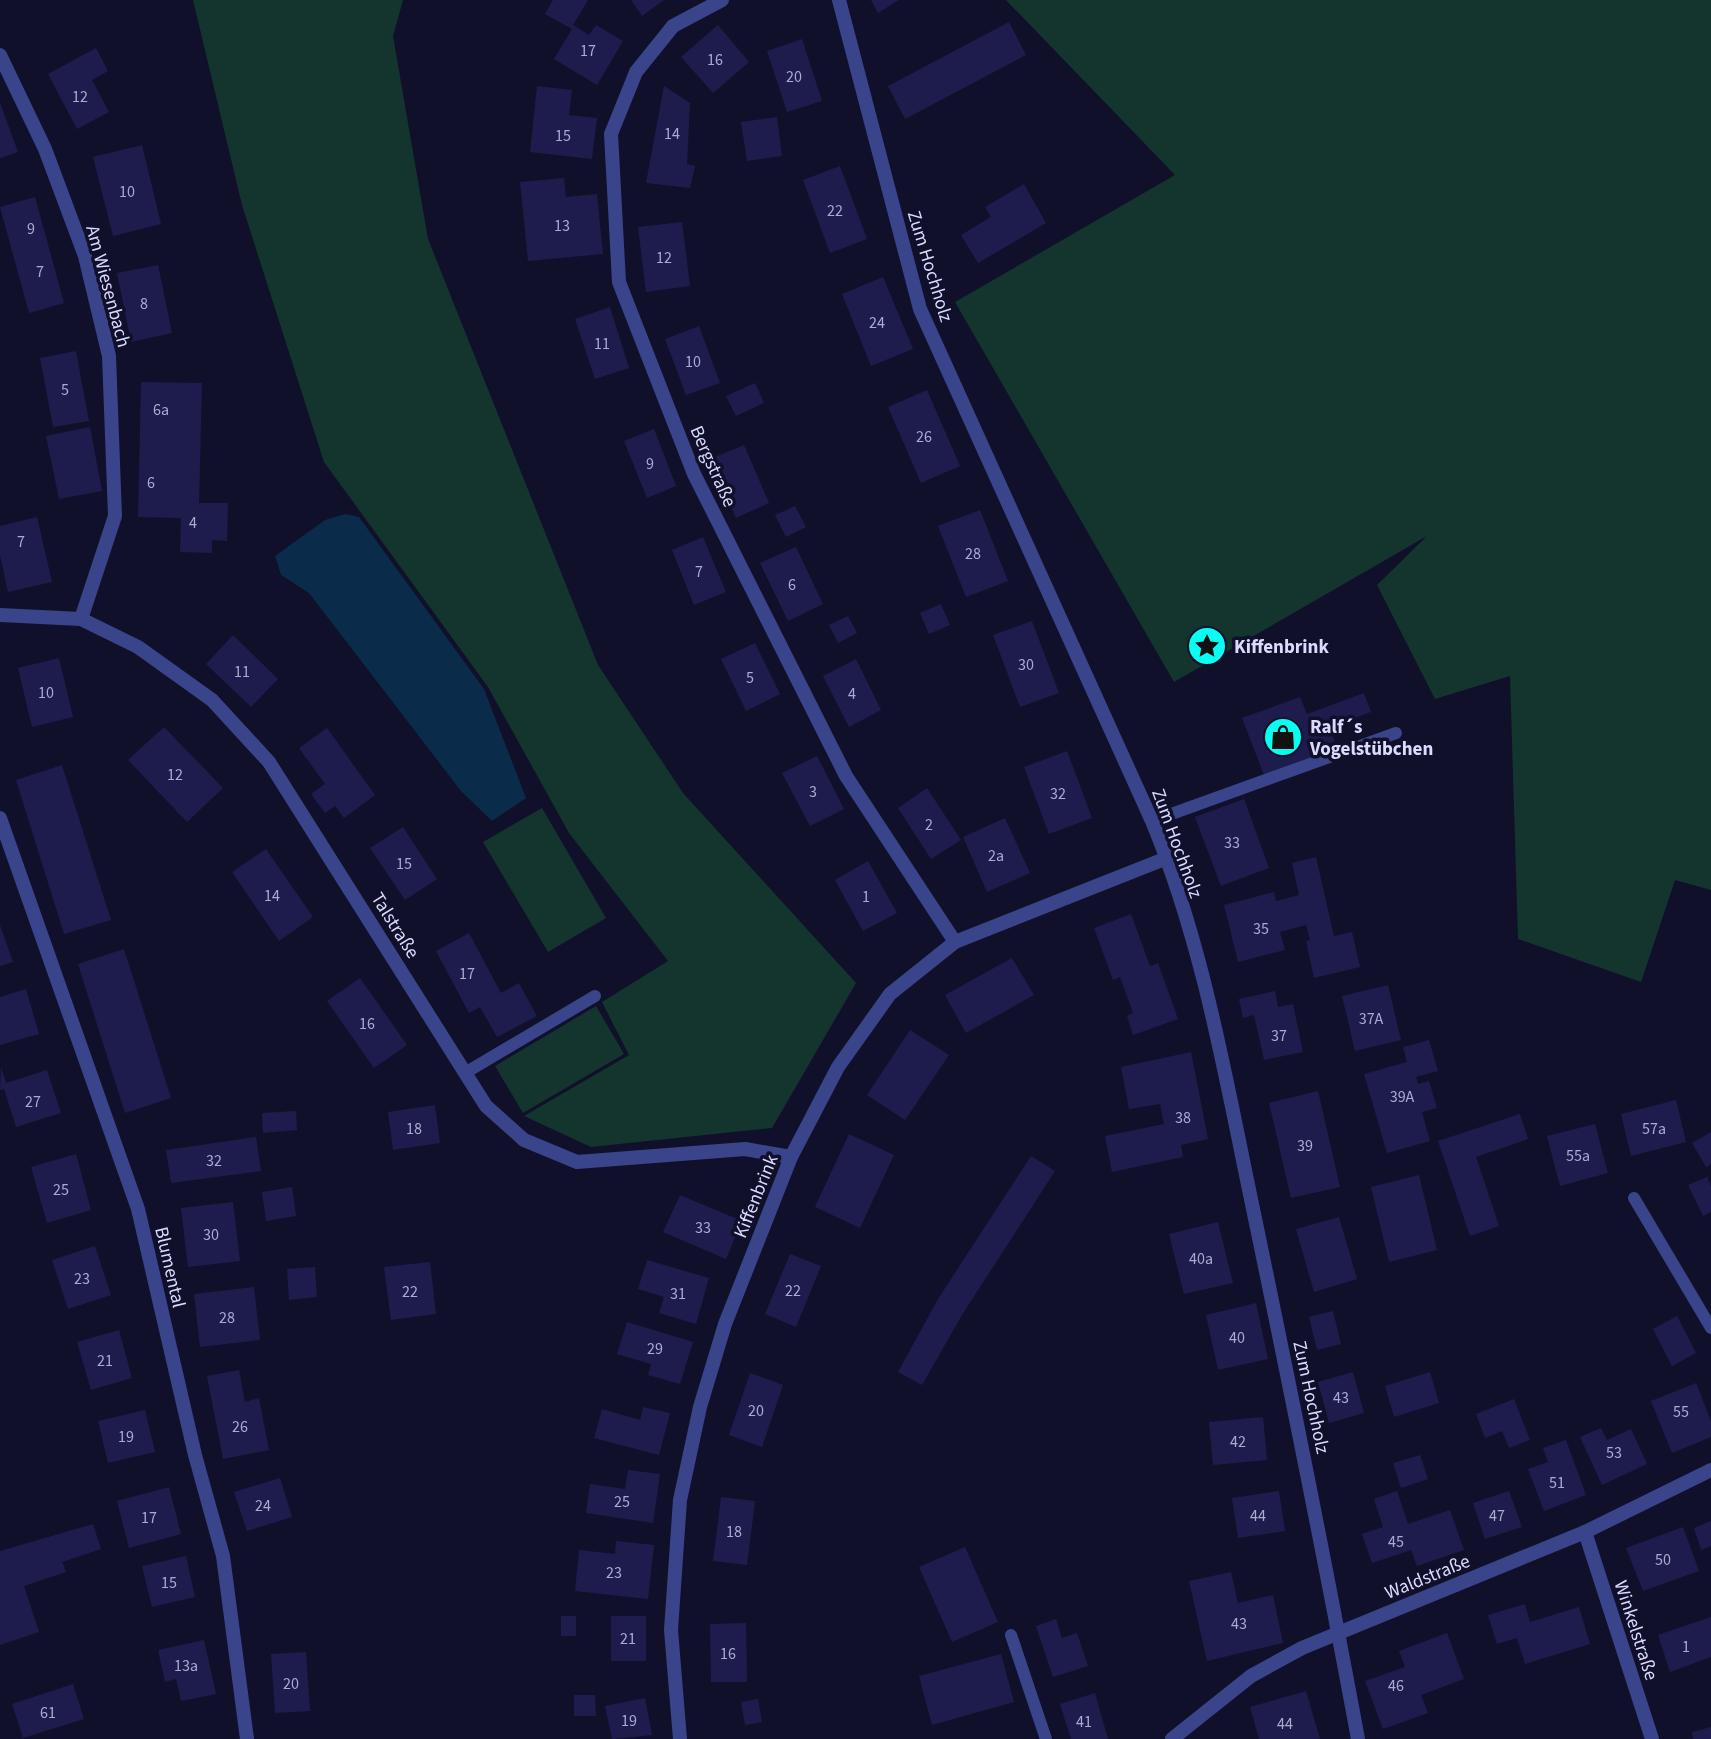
<svg xmlns="http://www.w3.org/2000/svg" width="1711" height="1739" viewBox="0 0 1711 1739" font-family="'Source Sans 3',sans-serif">
<style>
.green{fill:#13352e}
.water{fill:#0a2b4a}
.building{fill:#1e1c4c}
.lines{fill:none;stroke-linecap:round;stroke-linejoin:round}
.lane{stroke:#3a448a;stroke-width:12}
.street{stroke:#3a448a;stroke-width:14}
.labels{text-anchor:middle;stroke-width:7;stroke-linejoin:round;paint-order:stroke}
.number-label{font-size:16px;fill:#ababd2}
.street-label{font-size:19px;fill:#dadbff;stroke:#11102a}
.poi-label{font-size:19px;font-weight:bold;fill:#dadbff;stroke:#11102a;text-anchor:start}
</style>
<rect width="100%" height="100%" fill="#11102a"/>
<g class="green">
<polygon points="193,0 403,0 393,36 428,239 598,665 683,793 856,983 772,1128 591,1147 524,1116 629,1055 602,1002 668,961 569,833 488,687 324,462 242,205"/>
<polygon points="1006,0 1711,0 1711,890 1675,880 1641,982 1518,939 1510,676 1435,699 1377,585 1427,536 1174,682 955,302 1175,175"/>
<polygon points="542,808 606,918 548,952 483,842"/>
<polygon points="596,1006 624,1054 523,1113 495,1066"/>
</g>
<polygon class="water" points="345,514 359,517 484,689 526,798 492,821 461,791 309,593 281,575 275,556 325,520"/>
<g class="building">
<polygon points="553,0 588,0 573,25 589,35 596,25 623,41 597,85 554,59 572,29 545,14"/>
<polygon points="631,0 664,0 642,16"/>
<polygon points="871,0 899,0 878,13"/>
<polygon points="1009,22 1026,55 905,119 888,86"/>
<polygon points="718,25 749,62 713,93 681,57"/>
<polygon points="802,39 822,101 787,112 767,51"/>
<polygon points="96,48 108,71 92,80 109,112 77,129 48,74"/>
<polygon points="537,86 572,90 569,115 597,118 592,159 530,152"/>
<polygon points="664,86 690,103 687,164 695,166 690,188 646,183"/>
<polygon points="0,103 18,152 0,158"/>
<polygon points="777,117 782,156 747,161 741,122"/>
<polygon points="142,145 161,224 113,236 93,157"/>
<polygon points="840,166 867,239 830,253 803,180"/>
<polygon points="564,178 566,197 597,194 603,254 528,261 520,182"/>
<polygon points="1024,184 1046,223 978,263 961,235 991,217 985,207"/>
<polygon points="35,197 64,303 29,313 0,207"/>
<polygon points="682,222 690,286 646,292 638,227"/>
<polygon points="158,265 172,333 131,342 117,273"/>
<polygon points="883,277 913,349 871,366 842,294"/>
<polygon points="610,307 629,368 595,379 575,319"/>
<polygon points="699,326 720,383 686,395 665,339"/>
<polygon points="76,351 89,421 53,427 40,358"/>
<polygon points="141,382 202,383 199,503 228,503 227,541 212,540 212,553 180,552 181,518 138,517"/>
<polygon points="755,383 764,403 736,416 726,396"/>
<polygon points="927,390 960,466 921,483 888,407"/>
<polygon points="90,427 102,491 59,499 46,436"/>
<polygon points="654,429 676,486 647,498 624,441"/>
<polygon points="744,445 769,503 736,518 710,459"/>
<polygon points="795,506 806,527 786,537 775,515"/>
<polygon points="980,510 1008,581 966,597 938,526"/>
<polygon points="37,517 52,582 8,592 0,555 0,526"/>
<polygon points="703,537 726,592 694,605 672,550"/>
<polygon points="796,547 823,604 788,621 760,563"/>
<polygon points="941,604 950,625 929,634 920,613"/>
<polygon points="848,616 857,633 838,643 829,625"/>
<polygon points="1032,621 1059,693 1020,707 993,635"/>
<polygon points="233,635 278,679 251,707 206,664"/>
<polygon points="755,643 780,694 746,711 721,659"/>
<polygon points="59,658 73,717 32,727 18,668"/>
<polygon points="856,659 881,710 849,727 823,676"/>
<polygon points="1364,693 1371,712 1330,727 1337,748 1264,775 1242,718 1300,697 1307,714"/>
<polygon points="164,727 223,788 187,822 128,760"/>
<polygon points="327,728 375,795 344,818 335,806 325,813 311,794 325,784 299,748"/>
<polygon points="1067,751 1092,818 1049,834 1024,767"/>
<polygon points="817,756 844,809 810,826 782,773"/>
<polygon points="62,765 111,920 64,934 16,780"/>
<polygon points="927,788 961,840 931,859 898,808"/>
<polygon points="1244,799 1269,868 1221,886 1195,817"/>
<polygon points="1005,818 1030,873 987,892 963,837"/>
<polygon points="403,827 437,879 405,900 370,848"/>
<polygon points="266,849 313,917 279,941 232,872"/>
<polygon points="1316,857 1334,936 1352,932 1360,967 1314,978 1306,941 1310,940 1306,925 1280,932 1285,950 1238,962 1224,905 1274,892 1276,901 1299,895 1292,863"/>
<polygon points="868,861 897,913 863,931 835,880"/>
<polygon points="1131,914 1150,966 1158,963 1178,1019 1133,1035 1127,1016 1133,1013 1120,977 1113,980 1094,928"/>
<polygon points="0,925 13,962 0,966"/>
<polygon points="469,933 501,993 519,983 537,1016 497,1037 480,1007 469,1013 436,951"/>
<polygon points="124,949 171,1098 125,1113 78,964"/>
<polygon points="1012,958 1034,995 966,1033 945,995"/>
<polygon points="360,978 407,1045 374,1068 327,1001"/>
<polygon points="1388,985 1401,1040 1355,1051 1342,996"/>
<polygon points="26,989 39,1034 0,1045 0,997"/>
<polygon points="1275,991 1278,1007 1293,1004 1303,1052 1264,1060 1254,1015 1243,1018 1239,999"/>
<polygon points="910,1030 949,1055 905,1120 867,1095"/>
<polygon points="1429,1040 1438,1071 1416,1077 1418,1084 1429,1081 1437,1108 1422,1112 1430,1141 1387,1153 1364,1074 1407,1062 1403,1047"/>
<polygon points="1191,1052 1208,1139 1181,1145 1183,1157 1112,1172 1105,1136 1164,1124 1160,1104 1129,1109 1121,1067"/>
<polygon points="1,1067 6,1083 47,1070 61,1113 16,1127 4,1089 0,1090"/>
<polygon points="1318,1091 1340,1187 1291,1198 1269,1103"/>
<polygon points="1676,1100 1686,1142 1631,1156 1621,1114"/>
<polygon points="435,1105 440,1143 393,1150 388,1112"/>
<polygon points="296,1111 297,1130 263,1133 262,1113"/>
<polygon points="1520,1114 1528,1139 1476,1157 1499,1226 1470,1236 1438,1141"/>
<polygon points="1595,1124 1608,1173 1560,1186 1547,1136"/>
<polygon points="1711,1132 1711,1164 1706,1167 1692,1143"/>
<polygon points="849,1134 894,1155 860,1228 815,1207"/>
<polygon points="256,1137 261,1171 171,1183 166,1150"/>
<polygon points="76,1154 91,1210 47,1223 31,1167"/>
<polygon points="1031,1156 1055,1171 962,1315 922,1385 898,1372 938,1299"/>
<polygon points="1419,1175 1437,1250 1389,1262 1371,1187"/>
<polygon points="1707,1177 1711,1186 1711,1212 1703,1216 1688,1185"/>
<polygon points="292,1187 296,1216 266,1221 262,1192"/>
<polygon points="680,1195 742,1221 726,1259 663,1232"/>
<polygon points="233,1202 240,1261 188,1267 181,1208"/>
<polygon points="1339,1217 1357,1279 1314,1292 1296,1229"/>
<polygon points="1218,1222 1233,1283 1184,1294 1169,1234"/>
<polygon points="95,1246 111,1295 68,1309 52,1260"/>
<polygon points="790,1254 821,1266 796,1327 765,1314"/>
<polygon points="647,1260 709,1278 696,1324 659,1313 664,1297 638,1289"/>
<polygon points="430,1262 436,1314 391,1320 384,1267"/>
<polygon points="315,1267 317,1297 289,1300 287,1269"/>
<polygon points="254,1287 260,1340 200,1347 194,1294"/>
<polygon points="1256,1303 1268,1359 1218,1370 1206,1315"/>
<polygon points="1333,1311 1341,1344 1317,1350 1309,1317"/>
<polygon points="1677,1316 1696,1353 1672,1366 1653,1329"/>
<polygon points="627,1322 693,1342 680,1384 648,1375 651,1364 617,1354"/>
<polygon points="119,1330 132,1378 91,1390 77,1342"/>
<polygon points="239,1370 245,1402 259,1398 269,1450 223,1459 207,1376"/>
<polygon points="1353,1372 1364,1413 1329,1423 1318,1382"/>
<polygon points="1430,1372 1439,1403 1394,1417 1385,1386"/>
<polygon points="750,1373 783,1385 762,1447 729,1435"/>
<polygon points="1696,1383 1711,1421 1711,1437 1672,1453 1651,1401"/>
<polygon points="1514,1399 1530,1440 1509,1448 1502,1431 1485,1438 1476,1414"/>
<polygon points="643,1407 670,1413 659,1455 594,1438 602,1409 640,1420"/>
<polygon points="145,1410 155,1452 108,1463 98,1421"/>
<polygon points="1263,1417 1267,1460 1213,1465 1209,1422"/>
<polygon points="1601,1428 1607,1440 1631,1429 1647,1464 1602,1485 1580,1437"/>
<polygon points="1566,1440 1586,1495 1544,1511 1528,1469 1548,1462 1543,1448"/>
<polygon points="1420,1455 1428,1479 1401,1488 1393,1463"/>
<polygon points="628,1470 660,1474 653,1523 586,1513 590,1484 625,1489"/>
<polygon points="280,1478 292,1517 247,1531 234,1492"/>
<polygon points="169,1487 181,1534 129,1548 117,1501"/>
<polygon points="1279,1491 1285,1531 1238,1538 1232,1498"/>
<polygon points="1397,1491 1408,1524 1450,1510 1464,1550 1417,1566 1411,1550 1372,1563 1362,1534 1383,1527 1374,1499"/>
<polygon points="1509,1491 1522,1527 1485,1539 1473,1503"/>
<polygon points="721,1497 755,1501 747,1565 713,1561"/>
<polygon points="1711,1521 1711,1546 1701,1550 1694,1528"/>
<polygon points="93,1524 101,1549 62,1562 66,1572 24,1586 39,1632 0,1645 0,1551"/>
<polygon points="1683,1527 1699,1571 1643,1591 1626,1548"/>
<polygon points="616,1541 654,1545 648,1599 575,1591 579,1550 615,1554"/>
<polygon points="965,1547 998,1622 952,1642 919,1567"/>
<polygon points="186,1556 195,1597 152,1607 142,1566"/>
<polygon points="1231,1572 1238,1603 1273,1595 1283,1643 1207,1661 1189,1581"/>
<polygon points="1525,1604 1530,1622 1579,1607 1590,1644 1525,1664 1517,1638 1497,1644 1488,1615"/>
<rect x="561" y="1616" width="15" height="20"/>
<rect x="611" y="1616" width="35" height="45"/>
<polygon points="1711,1617 1711,1657 1670,1672 1658,1635"/>
<polygon points="1056,1619 1062,1638 1077,1633 1088,1666 1053,1677 1036,1626"/>
<polygon points="746,1623 747,1682 711,1682 710,1624"/>
<polygon points="1447,1633 1464,1679 1421,1695 1428,1713 1383,1729 1365,1681 1405,1667 1399,1651"/>
<polygon points="204,1640 216,1694 181,1701 176,1679 165,1682 158,1650"/>
<polygon points="306,1652 310,1711 275,1713 271,1654"/>
<polygon points="1001,1654 1014,1702 932,1725 919,1676"/>
<polygon points="73,1684 84,1719 23,1738 12,1704"/>
<polygon points="1306,1691 1320,1739 1259,1739 1250,1707"/>
<polygon points="1095,1693 1108,1739 1071,1739 1060,1704"/>
<polygon points="574,1695 595,1695 596,1716 574,1716"/>
<polygon points="645,1698 652,1735 612,1739 605,1706"/>
<polygon points="758,1699 762,1722 745,1725 741,1702"/>
<polygon points="1711,1727 1711,1739 1693,1739 1692,1732"/>
</g>
<g class="lines">
<g class="lane">
<polyline points="1152,821 1396,733"/>
<polyline points="465,1073 595,996"/>
<polyline points="1634,1198 1711,1328"/>
<polyline points="1011,1635 1046,1739"/>
</g>
<g class="street">
<polyline points="722,0 673,26 636,72 611,134 619,282 694,474 846,776 955,942"/>
<path d="M839,0L920,309L1152,821C1203,944 1225,1075 1252,1204C1289,1382 1325,1560 1358,1739"/>
<polyline points="0,55 45,149 85,256 109,356 115,516 81,619"/>
<polyline points="0,615 81,619 138,647 212,700 269,762 486,1106 524,1140 577,1162 745,1149 791,1157"/>
<polyline points="0,818 138,1209 195,1455 223,1556 247,1739"/>
<polyline points="1585,1532 1652,1739"/>
<polyline points="680,1739 671,1630 680,1500 700,1407 725,1324 791,1157 838,1067 890,994 955,942 1167,858"/>
<polyline points="1172,1739 1251,1676 1302,1648 1585,1532 1711,1470"/>
</g>
</g>
<defs>
<symbol id="sight-disc" viewBox="-11 -11 22 22"><circle r="9.5" fill="#06fff1" stroke="#11102a"/><path d="M0-6L1.8-2.2L6-1.7L2.9 1.2L3.7 5.4L0 3.3L-3.7 5.4L-2.9 1.2L-6-1.7L-1.8-2.2Z" fill="#111"/></symbol>
<symbol id="shop-disc" viewBox="-11 -11 22 22"><circle r="9.5" fill="#06fff1" stroke="#11102a"/><path d="M-5-2.5h2.3a2.7 3.5 0 0 1 5.4 0H5L5.5 6h-11ZM-1.5-2.5h3a1.5 2.3 0 0 0-3 0Z" fill="#111"/></symbol>
</defs>
<g fill-rule="evenodd">
<use href="#sight-disc" x="1185" y="624" width="44" height="44"/>
<use href="#shop-disc" x="1261" y="715" width="44" height="44"/>
</g>
<g class="labels">
<g class="number-label">
<text x="588" y="56">17</text>
<text x="715" y="65">16</text>
<text x="794" y="82">20</text>
<text x="80" y="102">12</text>
<text x="672" y="139">14</text>
<text x="563" y="141">15</text>
<text x="127" y="197">10</text>
<text x="835" y="216">22</text>
<text x="562" y="231">13</text>
<text x="31" y="234">9</text>
<text x="664" y="263">12</text>
<text x="40" y="277">7</text>
<text x="144" y="309">8</text>
<text x="877" y="328">24</text>
<text x="602" y="349">11</text>
<text x="693" y="367">10</text>
<text x="65" y="395">5</text>
<text x="161" y="415">6a</text>
<text x="924" y="442">26</text>
<text x="650" y="469">9</text>
<text x="151" y="488">6</text>
<text x="193" y="528">4</text>
<text x="21" y="547">7</text>
<text x="973" y="559">28</text>
<text x="699" y="577">7</text>
<text x="792" y="590">6</text>
<text x="1026" y="670">30</text>
<text x="242" y="677">11</text>
<text x="750" y="683">5</text>
<text x="46" y="698">10</text>
<text x="852" y="699">4</text>
<text x="175" y="780">12</text>
<text x="813" y="797">3</text>
<text x="1058" y="799">32</text>
<text x="929" y="830">2</text>
<text x="1232" y="848">33</text>
<text x="996" y="861">2a</text>
<text x="404" y="869">15</text>
<text x="272" y="901">14</text>
<text x="866" y="902">1</text>
<text x="1261" y="934">35</text>
<text x="467" y="979">17</text>
<text x="1371" y="1024">37A</text>
<text x="367" y="1029">16</text>
<text x="1279" y="1041">37</text>
<text x="1402" y="1102">39A</text>
<text x="33" y="1107">27</text>
<text x="1183" y="1123">38</text>
<text x="414" y="1134">18</text>
<text x="1654" y="1134">57a</text>
<text x="1305" y="1151">39</text>
<text x="1578" y="1161">55a</text>
<text x="214" y="1166">32</text>
<text x="61" y="1195">25</text>
<text x="703" y="1233">33</text>
<text x="211" y="1240">30</text>
<text x="1201" y="1264">40a</text>
<text x="82" y="1284">23</text>
<text x="793" y="1296">22</text>
<text x="410" y="1297">22</text>
<text x="678" y="1299">31</text>
<text x="227" y="1323">28</text>
<text x="1237" y="1343">40</text>
<text x="655" y="1354">29</text>
<text x="105" y="1366">21</text>
<text x="1341" y="1403">43</text>
<text x="756" y="1416">20</text>
<text x="1681" y="1417">55</text>
<text x="240" y="1432">26</text>
<text x="126" y="1442">19</text>
<text x="1238" y="1447">42</text>
<text x="1614" y="1458">53</text>
<text x="1557" y="1488">51</text>
<text x="622" y="1507">25</text>
<text x="263" y="1511">24</text>
<text x="1258" y="1521">44</text>
<text x="1497" y="1521">47</text>
<text x="149" y="1523">17</text>
<text x="734" y="1537">18</text>
<text x="1396" y="1547">45</text>
<text x="1663" y="1565">50</text>
<text x="614" y="1578">23</text>
<text x="169" y="1588">15</text>
<text x="1239" y="1629">43</text>
<text x="628" y="1644">21</text>
<text x="1686" y="1652">1</text>
<text x="728" y="1659">16</text>
<text x="186" y="1671">13a</text>
<text x="291" y="1689">20</text>
<text x="1396" y="1691">46</text>
<text x="48" y="1718">61</text>
<text x="629" y="1726">19</text>
<text x="1084" y="1727">41</text>
<text x="1285" y="1729">44</text>
</g>
<g class="street-label">
<text transform="translate(931 266) rotate(73)" y="7">Zum Hochholz</text>
<text transform="translate(109 286) rotate(75)" y="7">Am Wiesenbach</text>
<text transform="translate(714 466) rotate(66)" y="7">Bergstraße</text>
<text transform="translate(1178 843) rotate(70)" y="7">Zum Hochholz</text>
<text transform="translate(396 925) rotate(58)" y="7">Talstraße</text>
<text transform="translate(755 1196) rotate(-68)" y="7">Kiffenbrink</text>
<text transform="translate(171 1267) rotate(77)" y="7">Blumental</text>
<text transform="translate(1312 1397) rotate(78)" y="7">Zum Hochholz</text>
<text transform="translate(1427 1576) rotate(-22)" y="7">Waldstraße</text>
<text transform="translate(1637 1630) rotate(72)" y="7">Winkelstraße</text>
</g>
<g class="poi-label">
<text x="1234" y="653">Kiffenbrink</text>
<text x="1310" y="733">Ralf´s<tspan x="1310" dy="22">Vogelstübchen</tspan></text>
</g>
</g>
</svg>
